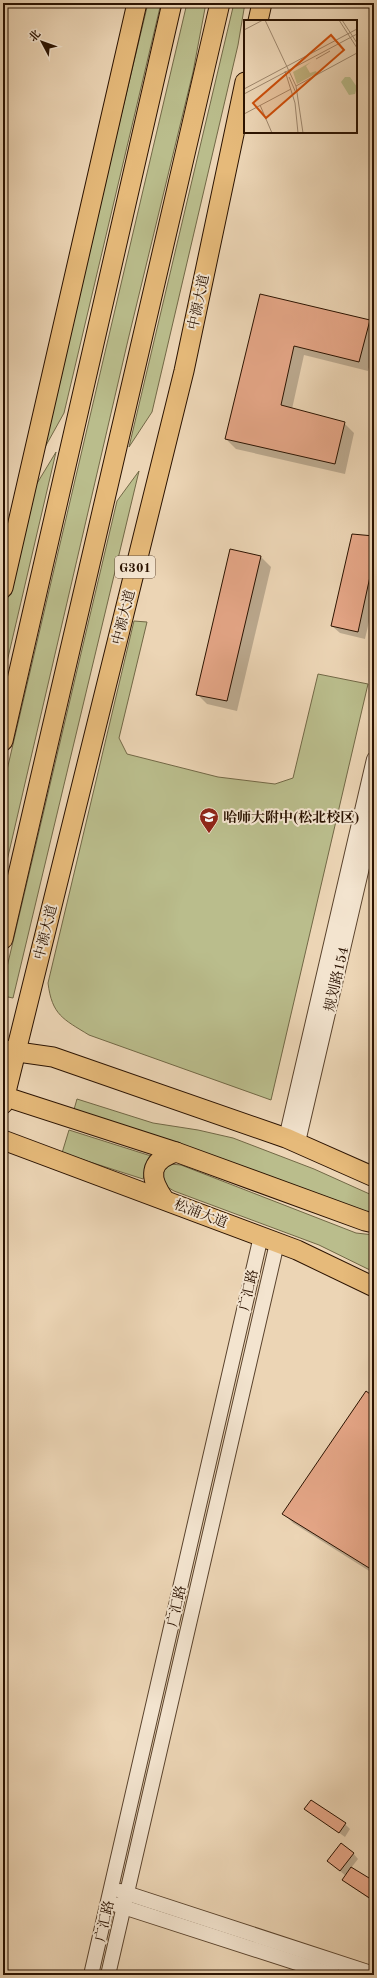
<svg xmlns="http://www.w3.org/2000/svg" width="377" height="1978" viewBox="0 0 377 1978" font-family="'Old Standard TT','Noto Serif SC',serif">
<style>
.green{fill:#babd8c;stroke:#726846}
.shadow{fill:#0003}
.building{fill:#e6a788;stroke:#2a1200}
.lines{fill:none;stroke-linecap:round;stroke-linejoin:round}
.tertiary-casing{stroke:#5a432d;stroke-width:16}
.trunk-casing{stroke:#2a1200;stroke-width:21}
.tertiary{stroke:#f3e4cf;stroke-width:14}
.trunk{stroke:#e6ba7a;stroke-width:19}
.labels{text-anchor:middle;stroke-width:4;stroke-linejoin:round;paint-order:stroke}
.shield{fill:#f3e4cf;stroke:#66513e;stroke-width:1}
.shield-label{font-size:13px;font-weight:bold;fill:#2a1200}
.street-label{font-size:14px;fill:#2a1200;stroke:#f3e4cf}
.poi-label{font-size:14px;font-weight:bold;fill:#2a1200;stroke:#f3e4cf;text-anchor:start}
.inset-road{fill:none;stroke:#9e876d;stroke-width:1}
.view{fill:#cc4e0a;fill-opacity:0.15;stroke:#cc4e0a;stroke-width:2}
.inset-edge{fill:none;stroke:#2a1200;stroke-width:2}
</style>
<rect width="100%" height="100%" fill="#ecd5b5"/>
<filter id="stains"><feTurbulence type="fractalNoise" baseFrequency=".005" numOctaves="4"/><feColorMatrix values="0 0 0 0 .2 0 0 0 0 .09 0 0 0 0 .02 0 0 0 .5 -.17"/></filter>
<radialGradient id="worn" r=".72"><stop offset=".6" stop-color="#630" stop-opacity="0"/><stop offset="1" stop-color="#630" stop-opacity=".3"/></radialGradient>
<g class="green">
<polygon points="148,3 161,3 64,413 39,458"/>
<polygon points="187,3 206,3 193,72 128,340 3,878 3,787"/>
<polygon points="234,3 245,3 238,45 152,412 129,447"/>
<polygon points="56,452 3,679 3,618 33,490"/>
<polygon points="139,471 13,998 3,996 3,984 117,501"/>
<path d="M134,621L147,622L119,738L127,754L218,777L275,784L293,778L318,674L368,684L271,1100L89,1035C63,1019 52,1015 48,983Z"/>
<polygon points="77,1099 153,1123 198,1130 233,1138 314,1169 374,1196 374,1220 73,1113"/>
<polygon points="69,1130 151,1156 143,1179 62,1153"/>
<path d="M170,1164L181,1165L356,1233L374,1235V1272L319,1245L174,1191L164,1185C161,1176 162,1171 170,1164Z"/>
</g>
<g class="shadow">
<polygon points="261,296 369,321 374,326 374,350 368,371 304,355 292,409 344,423 354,433 345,474 236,449 226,439"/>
<polygon points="374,537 374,600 365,639 340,633 332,626"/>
<polygon points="261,557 271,567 237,711 207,704 197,694"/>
<polygon points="374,1398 374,1574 293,1523 283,1513"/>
<polygon points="306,1809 345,1824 350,1829 345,1837"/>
<polygon points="353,1853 358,1859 351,1868 374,1883 374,1902 349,1885 344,1880 346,1876 328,1861"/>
</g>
<g class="building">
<polygon points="260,294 370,320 359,362 294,346 281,405 345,422 335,464 225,439"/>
<polygon points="352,534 374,536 374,558 358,632 331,626"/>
<polygon points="230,549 261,556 227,701 196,695"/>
<polygon points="366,1391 374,1397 374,1571 282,1514"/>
<polygon points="311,1800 346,1823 339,1833 304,1809"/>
<polygon points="341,1843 354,1853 340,1871 327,1861"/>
<polygon points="351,1867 374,1881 374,1901 342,1880"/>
</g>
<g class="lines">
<defs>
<g id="tertiary">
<polyline points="286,1138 374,759"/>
<polyline points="298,1142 374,816"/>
<polyline points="120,1891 374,1974"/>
<polyline points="114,1904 334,1975"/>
<polyline points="91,1975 261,1236"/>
<polyline points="108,1975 277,1243"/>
</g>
<g id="trunk">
<polyline points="258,21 262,3"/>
<polyline points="3,588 137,3"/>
<polyline points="3,741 172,3"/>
<polyline points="3,939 220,3"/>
<polyline points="4,1050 53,1057 286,1138 374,1177"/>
<polyline points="3,1096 176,1152 365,1221 374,1223"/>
<polyline points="3,1104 184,371 245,82"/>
<polyline points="3,1140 297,1250 374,1287"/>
<path d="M164,1199C149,1178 148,1161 176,1152"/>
</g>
</defs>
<use href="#tertiary" class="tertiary-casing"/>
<use href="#trunk" class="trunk-casing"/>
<use href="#tertiary" class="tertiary"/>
<use href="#trunk" class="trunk"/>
</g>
<defs>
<symbol id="school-pin" viewBox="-11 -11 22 30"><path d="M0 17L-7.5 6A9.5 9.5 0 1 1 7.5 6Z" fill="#8f2418" stroke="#f3e4cf"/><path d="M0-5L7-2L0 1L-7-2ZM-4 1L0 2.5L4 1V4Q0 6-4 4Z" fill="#fff"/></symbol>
</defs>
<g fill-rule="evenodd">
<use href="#school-pin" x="198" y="806" width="22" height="30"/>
</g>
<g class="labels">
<rect class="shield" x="115" y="556" width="40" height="22" rx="3"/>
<g class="shield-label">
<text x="135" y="572">G301</text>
</g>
<g class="street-label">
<text transform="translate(198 302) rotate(-78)" y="5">中源大道</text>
<text transform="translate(123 617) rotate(-76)" y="5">中源大道</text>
<text transform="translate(45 932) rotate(-76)" y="5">中源大道</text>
<text transform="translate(336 979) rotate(-77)" y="5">规划路154</text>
<text transform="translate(201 1213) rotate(21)" y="5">松浦大道</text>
<text transform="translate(248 1290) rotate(-77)" y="5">广汇路</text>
<text transform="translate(176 1606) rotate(-77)" y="5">广汇路</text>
<text transform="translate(104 1921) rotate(-77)" y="5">广汇路</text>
</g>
<g class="poi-label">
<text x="223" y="822">哈师大附中(松北校区)</text>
</g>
</g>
<g transform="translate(244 20)">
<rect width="113" height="113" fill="#ecd5b5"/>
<path d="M67,42L62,46L66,53L72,51L73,53L53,64L49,52ZM101,57H106L113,67L111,74L105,75L97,62Z" fill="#babd8c"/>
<path class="inset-road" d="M21,0L52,66L59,113M95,0L113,28M98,0L113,23M0,10L19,0M72,39L86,31M41,51L51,83L54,113M45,57L52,73M52,66L113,33M0,69L113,9M0,74L113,14M16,85L28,113M0,94L47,69"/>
<path class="view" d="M87,15L100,30L22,98L9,83Z"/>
<rect width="113" height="113" class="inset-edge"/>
</g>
<rect width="377" height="1978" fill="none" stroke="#ecd5b5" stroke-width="16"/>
<rect x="4" y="4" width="369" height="1970" fill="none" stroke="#2a1200" stroke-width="2"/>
<rect x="8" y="8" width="361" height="1962" fill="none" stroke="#2a1200"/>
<g transform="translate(42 42) rotate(311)" stroke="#f3e4cf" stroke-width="3" paint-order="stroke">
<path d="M0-3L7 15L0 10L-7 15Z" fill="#2a1200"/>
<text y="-6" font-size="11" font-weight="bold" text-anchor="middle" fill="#2a1200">北</text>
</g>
<rect width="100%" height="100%" filter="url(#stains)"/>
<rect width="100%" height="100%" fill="url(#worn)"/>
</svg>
